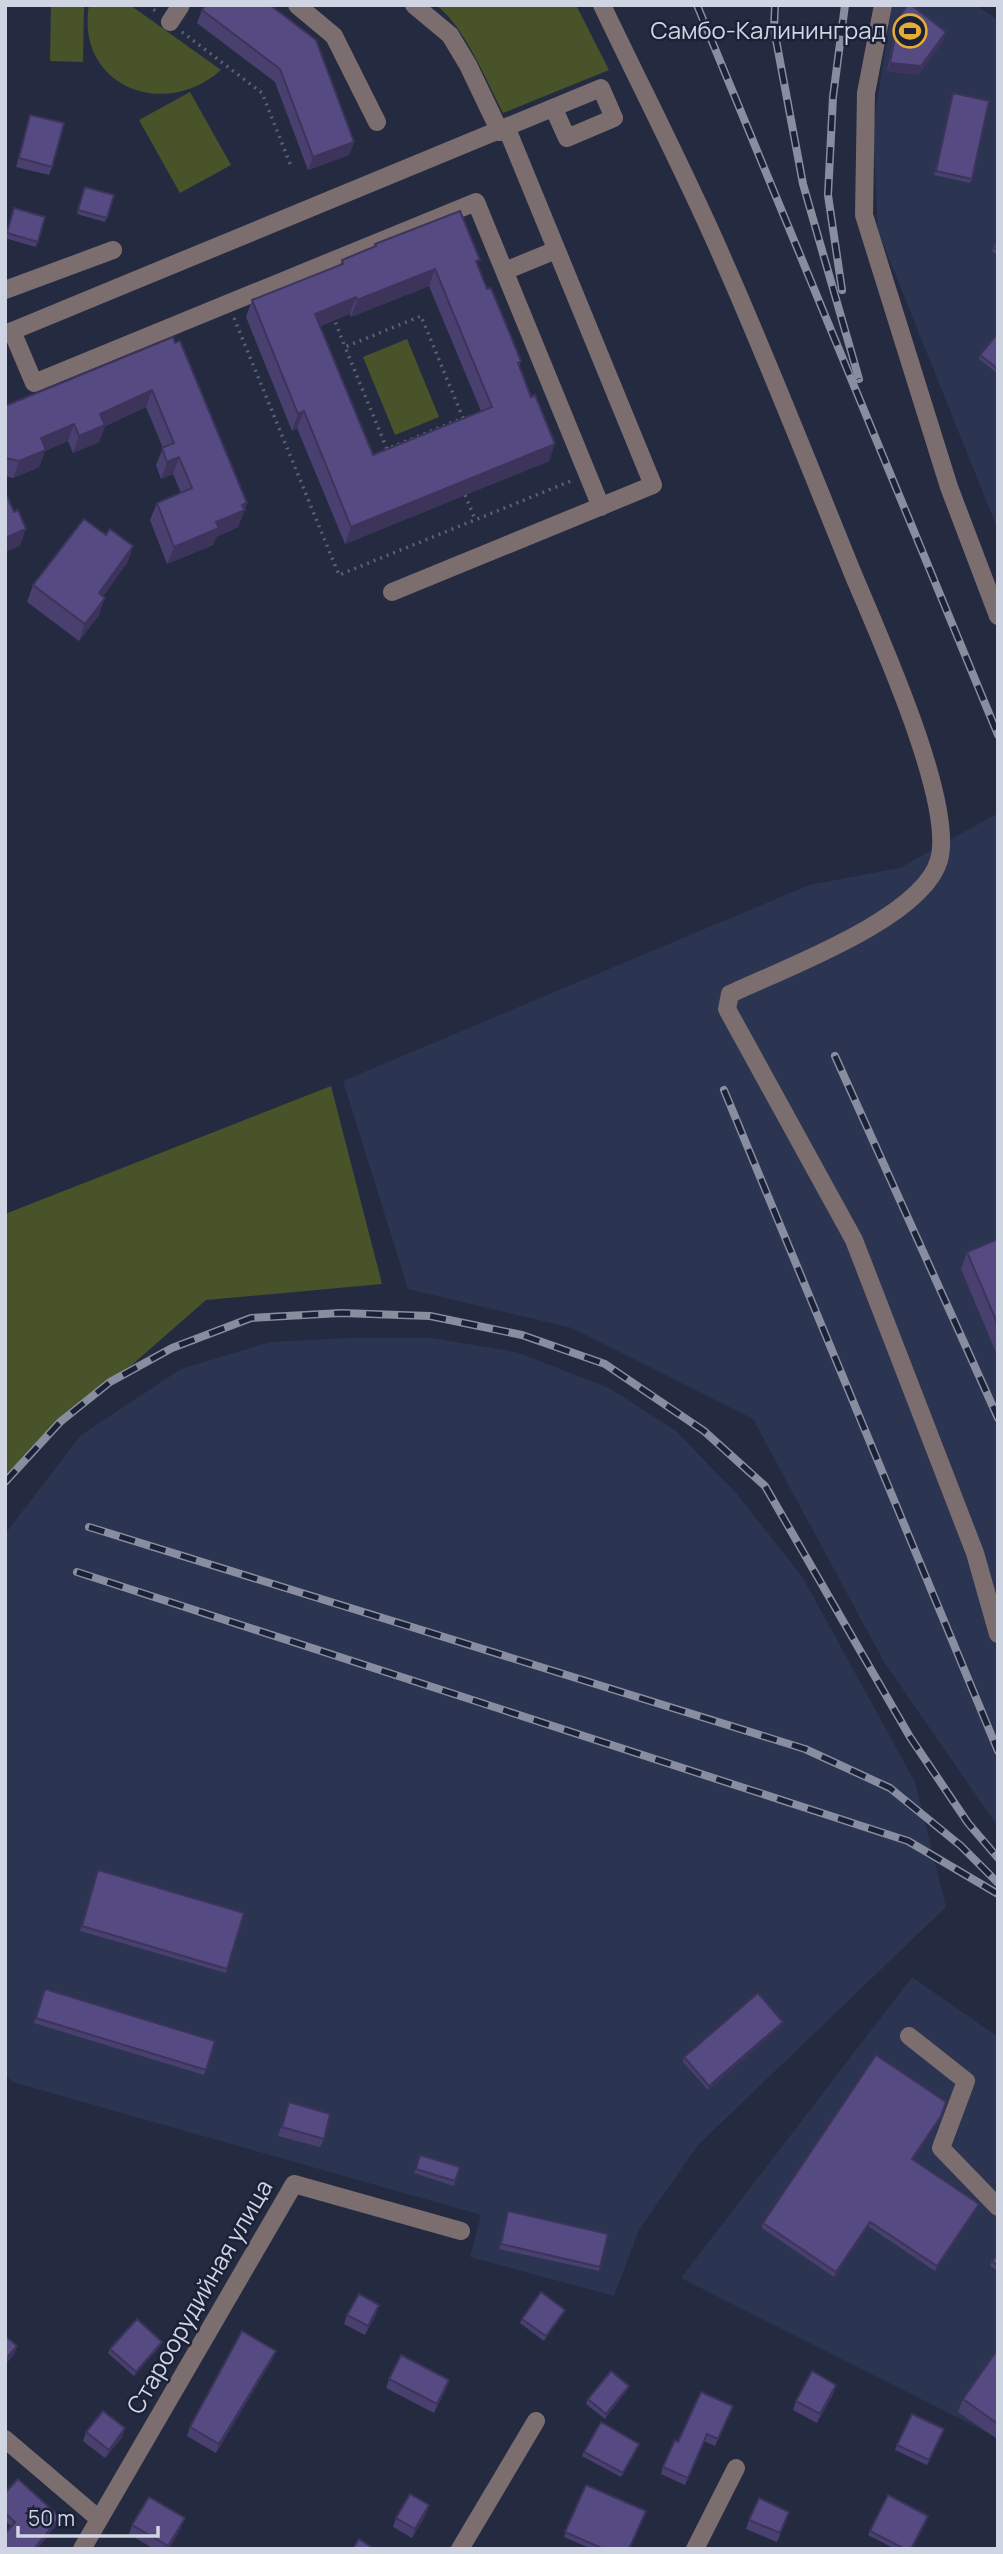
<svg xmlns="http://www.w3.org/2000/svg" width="1003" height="2554" viewBox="0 0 1003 2554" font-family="Manrope,sans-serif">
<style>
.built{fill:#2b3450}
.green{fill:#48532a}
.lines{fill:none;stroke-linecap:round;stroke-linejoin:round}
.path{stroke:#5b6175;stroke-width:3.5;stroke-dasharray:2 5;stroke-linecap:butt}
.minor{stroke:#7c6d6f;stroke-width:18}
.rail-casing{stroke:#888ea0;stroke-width:8}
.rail{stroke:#1b2137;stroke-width:5;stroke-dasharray:16;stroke-linecap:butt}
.wall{fill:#4a4070;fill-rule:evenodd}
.shaded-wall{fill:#3c345b}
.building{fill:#564a82;stroke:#3c345b;stroke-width:2;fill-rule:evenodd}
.labels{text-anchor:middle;stroke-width:5;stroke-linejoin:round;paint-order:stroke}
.poi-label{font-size:24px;fill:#d0d5e4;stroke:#1b2137;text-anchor:end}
.street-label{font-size:24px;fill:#d0d5e4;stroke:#1b2137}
</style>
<rect width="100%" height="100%" fill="#242b41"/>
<g class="built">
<polygon points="892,5 976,5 998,20 998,530 878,231 873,129"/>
<polygon points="998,813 998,1827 884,1662 753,1419 572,1328 408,1289 343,1081 809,885 900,868"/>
<polygon points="350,1338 432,1338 516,1352 609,1388 676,1431 737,1494 803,1578 915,1782 946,1907 698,2145 639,2230 614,2296 470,2257 481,2215 13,2082 5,2075 5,1534 81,1435 181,1369 270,1342"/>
<polygon points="912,1977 998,2037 998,2438 681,2278"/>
</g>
<g class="green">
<polygon points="51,5 84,5 83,62 50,61"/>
<path d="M89,5H130L221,70C164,121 75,86 89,5Z"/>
<path d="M436,5H576L609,70L503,113C486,80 465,27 436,5Z"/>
<polygon points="190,92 231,165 180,193 139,120"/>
<polygon points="407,339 439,417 395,435 363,357"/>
<polygon points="331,1086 382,1284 206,1300 5,1476 5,1214"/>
</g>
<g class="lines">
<g class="path">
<polyline points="148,5 157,12"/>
<polyline points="182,32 262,93 291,166"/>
<polyline points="333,316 345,347 421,316 463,418 387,449 345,347"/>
<polyline points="234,318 339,575 571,481"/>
<polyline points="465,495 475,519"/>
</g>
<g class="minor">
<polyline points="297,5 334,36 377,122"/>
<polyline points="414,5 450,35 468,65 500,132"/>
<path d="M602,5C642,89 685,172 722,257C768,361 810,468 853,574C878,634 955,802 939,860C923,918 783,969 730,994L727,1009L854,1240L975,1553L998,1634"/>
<polyline points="883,5 866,93 864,215 949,487 998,616"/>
<polyline points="170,22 181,5"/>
<polyline points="505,271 556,250"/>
<polyline points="5,290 113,250"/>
<polyline points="12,331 34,383 476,202 601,507"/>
<polyline points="5,334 601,88 614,118 567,138 554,109"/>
<polyline points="392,592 653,485 507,129"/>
<polyline points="909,2036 966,2081 941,2148 998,2207"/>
<polyline points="5,2439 99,2519"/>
<polyline points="82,2549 294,2184 461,2231"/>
<polyline points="460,2549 536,2421"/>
<polyline points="695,2549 736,2468"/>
</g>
<defs>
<g id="rail">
<polyline points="697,5 998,735"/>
<polyline points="775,5 774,29 803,184 859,379"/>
<polyline points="842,290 828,195 833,97 845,5"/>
<polyline points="835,1056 998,1418"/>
<polyline points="724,1090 998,1751"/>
<polyline points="5,1482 60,1422 110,1382 172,1348 251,1318 341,1313 430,1316 522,1335 605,1364 704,1431 765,1486 910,1737 968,1823 998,1858"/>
<polyline points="89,1527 805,1749 890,1788 961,1846 998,1883"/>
<polyline points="77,1572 908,1841 998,1894"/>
</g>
</defs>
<use href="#rail" class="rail-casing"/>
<use href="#rail" class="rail"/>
</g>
<g class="wall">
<polygon points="270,5 354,142 349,155 308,170 275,82 197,23 202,10"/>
<polygon points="899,17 943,41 918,75 887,71 896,26"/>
<polygon points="953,93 972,179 970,183 934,175"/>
<polygon points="30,115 52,167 49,175 16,167"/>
<polygon points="85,187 114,195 105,222 77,214"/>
<polygon points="14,208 45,217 36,247 5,238"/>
<polygon points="998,240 998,256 992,251"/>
<path d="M375,244L478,265L487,289L521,361L519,367L549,461L345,544L297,428L292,431L246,317L252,300L340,265L342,260L374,247ZM429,286L481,411L373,455L320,326L350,314L351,317Z"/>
<polygon points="998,333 998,374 979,359 980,355"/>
<polygon points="173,337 247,503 238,527 216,537 213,545 167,564 150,520 157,503 181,493 173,474 161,479 156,465 163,448 146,407 105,426 99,442 73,453 68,441 45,451 39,467 13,478 5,476 5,406"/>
<polygon points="106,535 133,546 127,563 103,596 99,615 79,641 27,602 33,585"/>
<polygon points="998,1239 998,1357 961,1269 967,1252"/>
<polygon points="98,1870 244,1913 226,1973 80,1931"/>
<polygon points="45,1989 215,2041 204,2075 34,2023"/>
<polygon points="781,2026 708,2090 683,2062 684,2057"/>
<polygon points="289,2102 324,2139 320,2147 278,2136"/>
<polygon points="946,2102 939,2120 913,2160 977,2208 935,2271 868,2226 834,2277 762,2228 763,2223"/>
<polygon points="420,2155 460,2167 454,2186 414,2173"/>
<polygon points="508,2211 600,2267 599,2271 499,2249"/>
<polygon points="998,2254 998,2271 990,2266 992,2261"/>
<polygon points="379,2305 376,2314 365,2335 344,2324 347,2315"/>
<polygon points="563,2314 544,2341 520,2323 522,2319"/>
<polygon points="162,2342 160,2346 134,2376 108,2353 110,2349"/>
<polygon points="998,2349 998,2438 997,2439 958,2412 963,2399"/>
<polygon points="272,2360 216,2453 187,2436 190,2427"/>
<polygon points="389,2379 446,2389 434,2413 386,2388"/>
<polygon points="836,2385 833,2394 817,2423 793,2410 796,2401"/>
<polygon points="629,2386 627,2390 605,2419 586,2404 588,2399"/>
<polygon points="730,2413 715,2446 704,2441 685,2485 661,2474 663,2467 678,2442"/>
<polygon points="86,2432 122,2437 105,2458 83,2441"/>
<polygon points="942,2434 927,2465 895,2450 897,2445"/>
<polygon points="637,2448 621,2477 582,2456 584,2452"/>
<polygon points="586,2485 630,2549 592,2549 564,2537"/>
<polygon points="5,2493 60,2517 58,2523 37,2549 5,2549 12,2527 5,2521"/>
<polygon points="429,2505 426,2514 412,2538 393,2527 396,2518"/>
<polygon points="749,2520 786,2521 777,2542 746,2529"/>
<polygon points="927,2520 912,2549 895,2549 868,2535 870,2531"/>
<polygon points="132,2525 181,2527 169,2549 154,2549 129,2534"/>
</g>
<g class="shaded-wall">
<polygon points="946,32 943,41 918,75 887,71 890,63"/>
<polygon points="354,142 349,155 308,170 313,157"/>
<polygon points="435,269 429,286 351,317 357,300"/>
<polygon points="356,297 350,314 309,331 315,314"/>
<polygon points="152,390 146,407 105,426 99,442 73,453 79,436 100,414"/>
<polygon points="304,411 297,428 292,431 298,414"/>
<polygon points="74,424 68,441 45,451 39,467 13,478 19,461 41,438"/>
<polygon points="555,444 549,461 345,544 351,527"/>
<polygon points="179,457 173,474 161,479 167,462"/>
<polygon points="247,503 238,527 216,537 213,545 167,564 174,547"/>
<polygon points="26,529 20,546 5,552 5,538"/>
<polygon points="133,546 127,563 93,610 99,593"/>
<polygon points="105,598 99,615 79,641 85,624"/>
<polygon points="783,2022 781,2026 708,2090 709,2086"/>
<polygon points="941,2116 939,2120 910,2164 912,2159"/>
<polygon points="979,2204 977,2208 935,2271 937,2266"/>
<polygon points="870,2222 868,2226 834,2277 836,2272"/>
<polygon points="379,2305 376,2314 365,2335 368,2326"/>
<polygon points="565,2310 563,2314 544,2341 546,2336"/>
<polygon points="162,2342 160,2346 134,2376 136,2372"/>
<polygon points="17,2346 14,2355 5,2365 5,2360"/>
<polygon points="276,2351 272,2360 216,2453 219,2444"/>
<polygon points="449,2380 446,2389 434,2413 437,2404"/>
<polygon points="836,2385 833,2394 817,2423 820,2414"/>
<polygon points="629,2386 627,2390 605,2419 606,2414"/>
<polygon points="125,2428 122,2437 105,2458 109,2450"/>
<polygon points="429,2505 426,2514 412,2538 415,2529"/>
<polygon points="60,2517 58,2523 37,2549 34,2549"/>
<polygon points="185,2518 181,2527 169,2549 167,2549"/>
</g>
<g class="building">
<polygon points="206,5 270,5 316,40 354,142 313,157 280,69 202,10"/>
<polygon points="908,5 911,5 946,32 921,66 890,63 899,17"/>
<polygon points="953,93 989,101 972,179 936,171"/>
<polygon points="30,115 64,123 52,167 19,158"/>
<polygon points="85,187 114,195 107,218 78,210"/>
<polygon points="14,208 45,217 38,242 7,233"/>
<path d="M460,211L480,260L476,261L487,289L491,288L521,361L518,363L531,397L535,395L555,444L351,527L304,411L298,414L252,300L343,264L342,260L376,246L375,244ZM435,269L492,407L373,455L315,314L356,297L357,300Z"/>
<polygon points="998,240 998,250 993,247"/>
<polygon points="998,333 998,369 980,355"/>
<polygon points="173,337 175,343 180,341 247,503 242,505 245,510 216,522 219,528 174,547 157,503 192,488 179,457 167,462 162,448 174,443 152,390 100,414 105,425 79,436 74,424 41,438 46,450 19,461 5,458 5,406"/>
<polygon points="5,492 14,512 18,510 26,529 5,538"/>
<polygon points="84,519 106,535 110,529 133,546 99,593 105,598 85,624 33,585"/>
<polygon points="998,1239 998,1325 967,1252"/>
<polygon points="98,1870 244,1913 227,1969 82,1926"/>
<polygon points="45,1989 215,2041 206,2070 36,2018"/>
<polygon points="758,1993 783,2022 709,2086 684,2057"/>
<polygon points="876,2055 946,2102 941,2116 912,2159 979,2204 937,2266 870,2222 836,2272 763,2223"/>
<polygon points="289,2102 330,2114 324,2139 282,2127"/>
<polygon points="420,2155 460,2167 455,2181 416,2169"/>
<polygon points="508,2211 608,2234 600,2267 501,2244"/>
<polygon points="998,2254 998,2266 992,2261"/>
<polygon points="541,2292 565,2310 546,2336 522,2319"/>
<polygon points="359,2294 379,2305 368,2326 347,2315"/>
<polygon points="137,2319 162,2342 136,2372 110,2349"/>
<polygon points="242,2331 276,2351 219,2444 190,2427"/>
<polygon points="5,2336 17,2346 5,2360"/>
<polygon points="998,2349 998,2424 963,2399"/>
<polygon points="401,2355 449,2380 437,2404 389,2379"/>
<polygon points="611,2371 629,2386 606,2414 588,2399"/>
<polygon points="812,2371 836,2385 820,2414 796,2401"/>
<polygon points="701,2392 733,2406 718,2439 707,2434 688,2478 663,2467 675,2440 678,2442"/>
<polygon points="103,2411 125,2428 109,2450 86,2432"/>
<polygon points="912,2414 944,2429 929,2460 897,2445"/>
<polygon points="601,2422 639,2444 623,2473 584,2452"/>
<polygon points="18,2479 60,2517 34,2549 5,2549 5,2534 15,2522 5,2513 5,2493"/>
<polygon points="586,2485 646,2511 629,2549 604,2549 565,2532"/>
<polygon points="410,2494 429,2505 415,2529 396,2518"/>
<polygon points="888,2495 928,2516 911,2549 905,2549 870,2531"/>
<polygon points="149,2497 185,2518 168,2546 132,2525"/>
<polygon points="759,2498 789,2512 780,2533 749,2520"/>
<polygon points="359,2539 374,2549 353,2549"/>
</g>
<defs>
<symbol id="stadium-ring" viewBox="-11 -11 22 22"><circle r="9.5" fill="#1b2137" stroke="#e5ad35" stroke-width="1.5"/><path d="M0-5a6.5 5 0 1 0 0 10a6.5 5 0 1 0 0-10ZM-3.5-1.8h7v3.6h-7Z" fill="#e5ad35"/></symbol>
</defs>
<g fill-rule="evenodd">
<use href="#stadium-ring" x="891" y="12" width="38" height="38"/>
</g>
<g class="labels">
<g class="poi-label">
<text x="886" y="39">Самбо-Калининград</text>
</g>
<g class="street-label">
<text transform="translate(200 2297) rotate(-60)" y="8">Староорудийная улица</text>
</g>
</g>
<rect width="1003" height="2554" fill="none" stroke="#d0d5e4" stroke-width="14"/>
<path d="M18 2526v10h140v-10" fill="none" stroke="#d0d5e4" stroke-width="3.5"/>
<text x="28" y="2526" font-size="21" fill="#d0d5e4" stroke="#1b2137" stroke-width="5" paint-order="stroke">50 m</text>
</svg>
